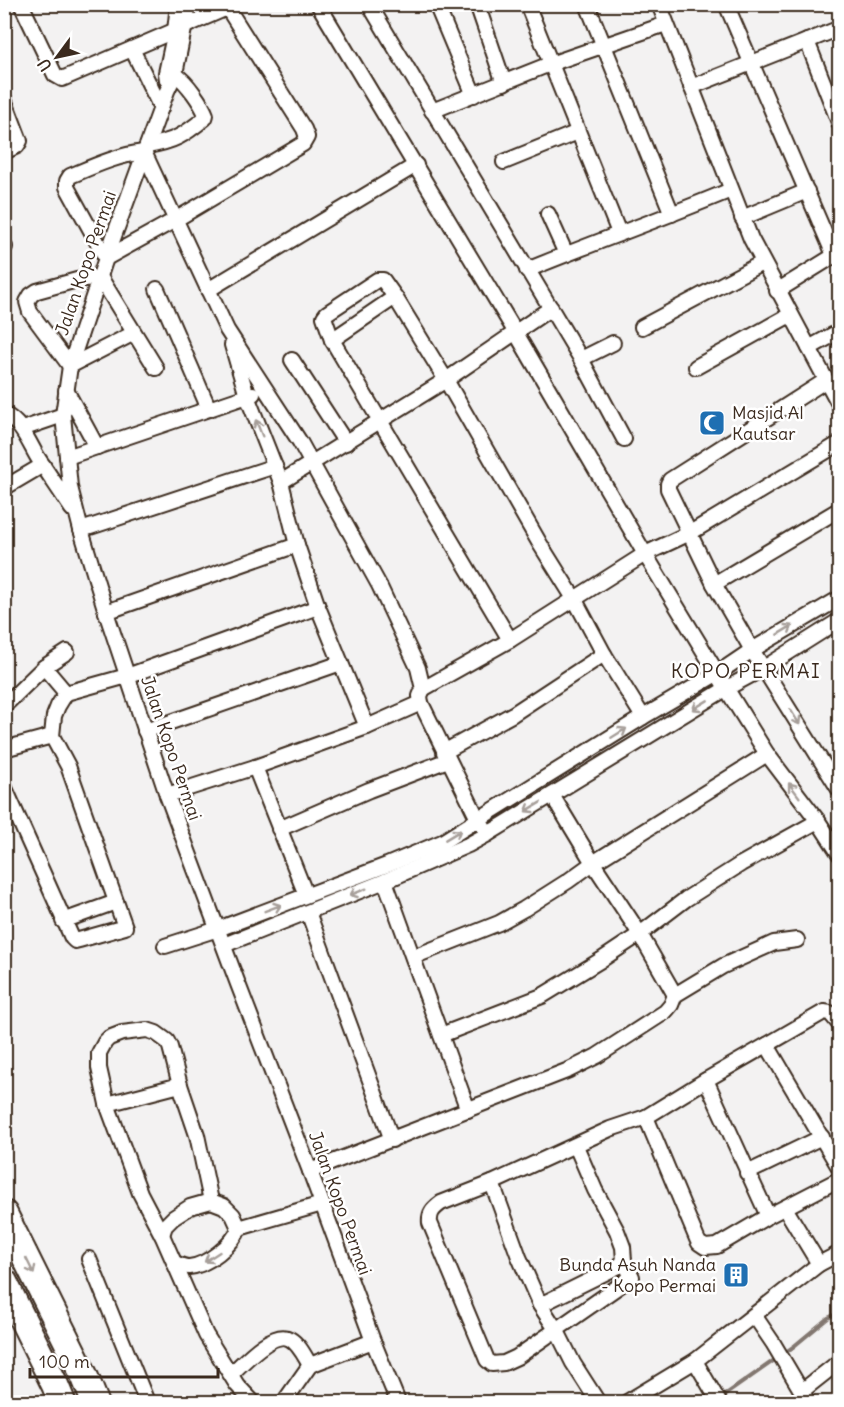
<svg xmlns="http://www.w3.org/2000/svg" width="844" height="1407" viewBox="0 0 844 1407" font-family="Delius,sans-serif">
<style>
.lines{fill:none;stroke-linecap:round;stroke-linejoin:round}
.stream{stroke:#827770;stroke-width:4}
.street-casing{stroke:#3b2a1e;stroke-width:18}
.highway-casing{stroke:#3b2a1e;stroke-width:30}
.street{stroke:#fff;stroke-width:14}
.highway{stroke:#fff;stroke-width:26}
.rail-casing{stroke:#3b2a1e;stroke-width:6}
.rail{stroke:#fff;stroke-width:4;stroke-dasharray:11;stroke-linecap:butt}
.oneway{stroke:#a79f9a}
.labels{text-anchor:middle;stroke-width:5;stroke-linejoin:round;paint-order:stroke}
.street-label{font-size:18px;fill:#3b2a1e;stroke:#fff}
.poi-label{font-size:18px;fill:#3b2a1e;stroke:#fff;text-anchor:start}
.neighbourhood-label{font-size:20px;letter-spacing:1.5px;fill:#3b2a1e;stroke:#fff}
</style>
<rect width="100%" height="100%" fill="#f3f2f2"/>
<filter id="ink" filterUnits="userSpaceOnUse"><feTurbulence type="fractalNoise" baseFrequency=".0167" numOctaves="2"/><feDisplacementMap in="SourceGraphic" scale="12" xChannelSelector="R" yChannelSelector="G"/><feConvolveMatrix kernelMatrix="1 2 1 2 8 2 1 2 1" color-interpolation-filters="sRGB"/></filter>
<g filter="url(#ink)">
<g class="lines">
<polyline class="stream" points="719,1399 793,1347 828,1318 840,1312"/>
<defs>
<g id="street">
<polyline points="21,4 55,75 62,79 227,8"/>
<polyline points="189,4 175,74 167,91 106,258 70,366 63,415 70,487 81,530 106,612 167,795 238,984 310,1171 373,1341 398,1402"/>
<path d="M225,4L304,129L307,137L303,144L175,220L106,258L67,187V181L70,176C94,166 118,155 144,152L227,330L300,442L379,585L418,668L423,689L420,696L421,703L475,813L488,834"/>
<polyline points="318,4 516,333 645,554 734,701 767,754 818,821 840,855"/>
<polyline points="369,4 581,359 624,439"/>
<polyline points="436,4 474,95"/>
<polyline points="477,4 504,83"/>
<polyline points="527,4 619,233"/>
<polyline points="587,4 672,214"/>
<polyline points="659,4 751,239 840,406"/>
<polyline points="726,4 834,255"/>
<polyline points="807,41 840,125"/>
<polyline points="132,49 161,108"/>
<polyline points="167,80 166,73 175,31 178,4"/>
<polyline points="691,87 840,28"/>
<polyline points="4,99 20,141 17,146 4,152"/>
<polyline points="432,111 550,64 666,24"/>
<path d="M147,146C175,141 183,136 205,118L206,115C202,104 187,82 176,75C174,74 170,73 167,73"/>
<polyline points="504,162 578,132"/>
<polyline points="548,214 566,254"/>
<polyline points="742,218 807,191"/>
<polyline points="4,246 5,247"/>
<path d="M527,270C595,242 664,218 731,190"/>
<polyline points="157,289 209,409"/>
<polyline points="208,290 416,165"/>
<polyline points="777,291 840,252"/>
<polyline points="642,327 762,263"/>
<polyline points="134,333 70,366 30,312 27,302 31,295 37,291 77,280 100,277 156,368"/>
<polyline points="332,340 395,297"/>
<polyline points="232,345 247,396 281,482 297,545 318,607 367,727"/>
<polyline points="809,348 840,331"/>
<polyline points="581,359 613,343"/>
<polyline points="292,360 346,443"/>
<polyline points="696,367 790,315"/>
<polyline points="825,381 670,480 668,484 668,489 714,584 752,650 840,791"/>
<polyline points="66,390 97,447"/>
<path d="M4,414C22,423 29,443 38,458C49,475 61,492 72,509"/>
<polyline points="22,429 63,415"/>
<polyline points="67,457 253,394"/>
<polyline points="281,482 446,380 551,308"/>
<polyline points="4,488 43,465"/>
<polyline points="81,530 275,466"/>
<polyline points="714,584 840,509"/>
<polyline points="106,612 297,545"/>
<polyline points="510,640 332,340 324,317 327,313 377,280 383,280 395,297 446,380 540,544 575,600 604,654 643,717"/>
<polyline points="44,667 67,652"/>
<polyline points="423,689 510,640 645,554 690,533 840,443"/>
<polyline points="4,706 44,667 66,693"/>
<polyline points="145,731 341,663"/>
<polyline points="4,749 52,736"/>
<polyline points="444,752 513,714 604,654"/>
<polyline points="255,767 306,895"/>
<polyline points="4,786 72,938 75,941 79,940 125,927 68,766 52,736 54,716 58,706 66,693 127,676 318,607"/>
<polyline points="167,795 255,767 367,727 421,703"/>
<polyline points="552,795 593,863 640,934 675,995"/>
<polyline points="279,829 369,790 448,760"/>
<polyline points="385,881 468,1110"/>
<polyline points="308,912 392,1140"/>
<polyline points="63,921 116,902"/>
<polyline points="224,945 385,881 468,845 488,834 727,688 764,668 840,620"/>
<polyline points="165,946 218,929 387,865 442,842 643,717 718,673 752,650 840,598"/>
<polyline points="413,957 499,923 524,909 568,881 593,863 767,754"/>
<polyline points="441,1035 542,996 601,960 640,934 686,899 741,864 818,821"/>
<polyline points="767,1045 840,1169"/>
<polyline points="706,1080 768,1216"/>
<polyline points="107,1104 180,1085"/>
<polyline points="646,1117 697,1239 699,1243 705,1247 717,1246 768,1216 840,1179"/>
<path d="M576,1146L595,1190L617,1231L623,1247L624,1261L632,1277L517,1357L504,1363L492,1364L487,1360L485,1355L430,1223C429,1213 433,1209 441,1203L492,1183L610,1129L646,1117L706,1080L824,1012L830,1013L840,1025"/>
<polyline points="310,1171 569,1070 597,1056 665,1012 671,1005 675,995 723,966 774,943 797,940"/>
<polyline points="747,1173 822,1137"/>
<polyline points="492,1183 519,1257 540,1305 557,1331 573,1363 598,1402"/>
<polyline points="211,1201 197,1135 180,1085 170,1047 167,1041 156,1033 147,1030 122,1033 109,1038 105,1042 99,1053 99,1068 107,1104 140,1193 162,1235 206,1335 237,1385 253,1402"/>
<polyline points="785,1208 819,1264"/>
<polyline points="239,1228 322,1204"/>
<path d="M162,1235L165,1226L173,1218L190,1207L211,1201L224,1206L233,1215L239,1228C234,1244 206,1266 189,1267C184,1267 180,1265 175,1263"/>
<polyline points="89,1259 147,1402"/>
<polyline points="540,1305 619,1266 624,1261"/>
<polyline points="754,1315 773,1343 808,1402"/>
<polyline points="695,1361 719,1402"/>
<path d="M231,1374C242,1364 273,1329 290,1339C299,1344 305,1357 310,1365"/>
<polyline points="802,1391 840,1361"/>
<polyline points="284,1402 310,1365 373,1341"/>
<polyline points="627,1402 695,1361 819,1264 840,1253"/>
</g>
<g id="highway">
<polyline points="4,1214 84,1375 95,1402"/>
<polyline points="4,1282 55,1385 62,1402"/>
</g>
</defs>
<use href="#street" class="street-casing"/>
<use href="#highway" class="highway-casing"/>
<use href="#street" class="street"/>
<use href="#highway" class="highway"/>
<defs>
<polyline id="rail" points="4,1392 9,1402"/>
</defs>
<use href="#rail" class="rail-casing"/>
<use href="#rail" class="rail"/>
</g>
<defs><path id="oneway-shaft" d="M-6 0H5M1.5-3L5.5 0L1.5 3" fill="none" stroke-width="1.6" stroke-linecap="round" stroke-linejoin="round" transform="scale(1.5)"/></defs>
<g class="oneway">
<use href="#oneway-shaft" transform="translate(259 428) rotate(-112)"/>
<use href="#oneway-shaft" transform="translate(785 630) rotate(-31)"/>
<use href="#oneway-shaft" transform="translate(700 705) rotate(149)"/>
<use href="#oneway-shaft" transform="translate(795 717) rotate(59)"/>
<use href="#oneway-shaft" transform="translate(619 733) rotate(-32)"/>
<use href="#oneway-shaft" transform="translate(794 790) rotate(-127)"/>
<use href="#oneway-shaft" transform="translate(533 807) rotate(149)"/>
<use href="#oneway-shaft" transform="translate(453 835) rotate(-31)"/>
<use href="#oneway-shaft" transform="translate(358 892) rotate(158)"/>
<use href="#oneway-shaft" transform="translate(273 908) rotate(-21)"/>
<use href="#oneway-shaft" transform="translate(212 1257) rotate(147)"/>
<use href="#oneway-shaft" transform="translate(30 1266) rotate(64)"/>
</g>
</g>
<defs>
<symbol id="mosque-square" viewBox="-11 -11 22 22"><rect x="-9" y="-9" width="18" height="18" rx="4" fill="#1f6fb2" stroke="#fff"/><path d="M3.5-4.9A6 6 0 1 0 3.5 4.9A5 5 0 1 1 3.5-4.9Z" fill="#fff"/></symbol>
<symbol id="building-square" viewBox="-11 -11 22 22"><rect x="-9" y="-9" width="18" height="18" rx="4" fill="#1f6fb2" stroke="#fff"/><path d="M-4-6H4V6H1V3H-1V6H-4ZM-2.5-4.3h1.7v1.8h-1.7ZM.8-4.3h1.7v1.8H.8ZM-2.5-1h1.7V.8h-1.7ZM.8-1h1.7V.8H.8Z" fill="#fff"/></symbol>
</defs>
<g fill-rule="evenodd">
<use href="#mosque-square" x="697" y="408" width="30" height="30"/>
<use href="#building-square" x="721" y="1260" width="30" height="30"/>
</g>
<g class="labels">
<g class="street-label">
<text transform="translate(86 263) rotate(-71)" y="6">Jalan Kopo Permai</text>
<text transform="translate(171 748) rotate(71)" y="6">Jalan Kopo Permai</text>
<text transform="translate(340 1203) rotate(70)" y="6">Jalan Kopo Permai</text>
</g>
<g class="poi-label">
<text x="732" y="419">Masjid Al<tspan x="732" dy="21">Kautsar</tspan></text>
<text x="716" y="1271" text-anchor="end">Bunda Asuh Nanda<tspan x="716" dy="21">- Kopo Permai</tspan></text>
</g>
<g class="neighbourhood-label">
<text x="746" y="678">KOPO PERMAI</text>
</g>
</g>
<rect width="844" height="1407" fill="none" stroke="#fff" stroke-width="24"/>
<rect x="12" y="12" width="820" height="1383" fill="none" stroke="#3b2a1e" stroke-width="2" filter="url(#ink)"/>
<g transform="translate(57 57) rotate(237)" stroke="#ffffff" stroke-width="4.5" paint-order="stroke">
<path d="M0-4.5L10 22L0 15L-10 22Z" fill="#3b2a1e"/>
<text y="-9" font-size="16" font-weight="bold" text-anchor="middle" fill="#3b2a1e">U</text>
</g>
<path d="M30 1368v9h188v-9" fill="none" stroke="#3b2a1e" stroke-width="3"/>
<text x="39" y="1368" font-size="18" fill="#3b2a1e" stroke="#ffffff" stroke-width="4.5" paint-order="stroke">100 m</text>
</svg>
